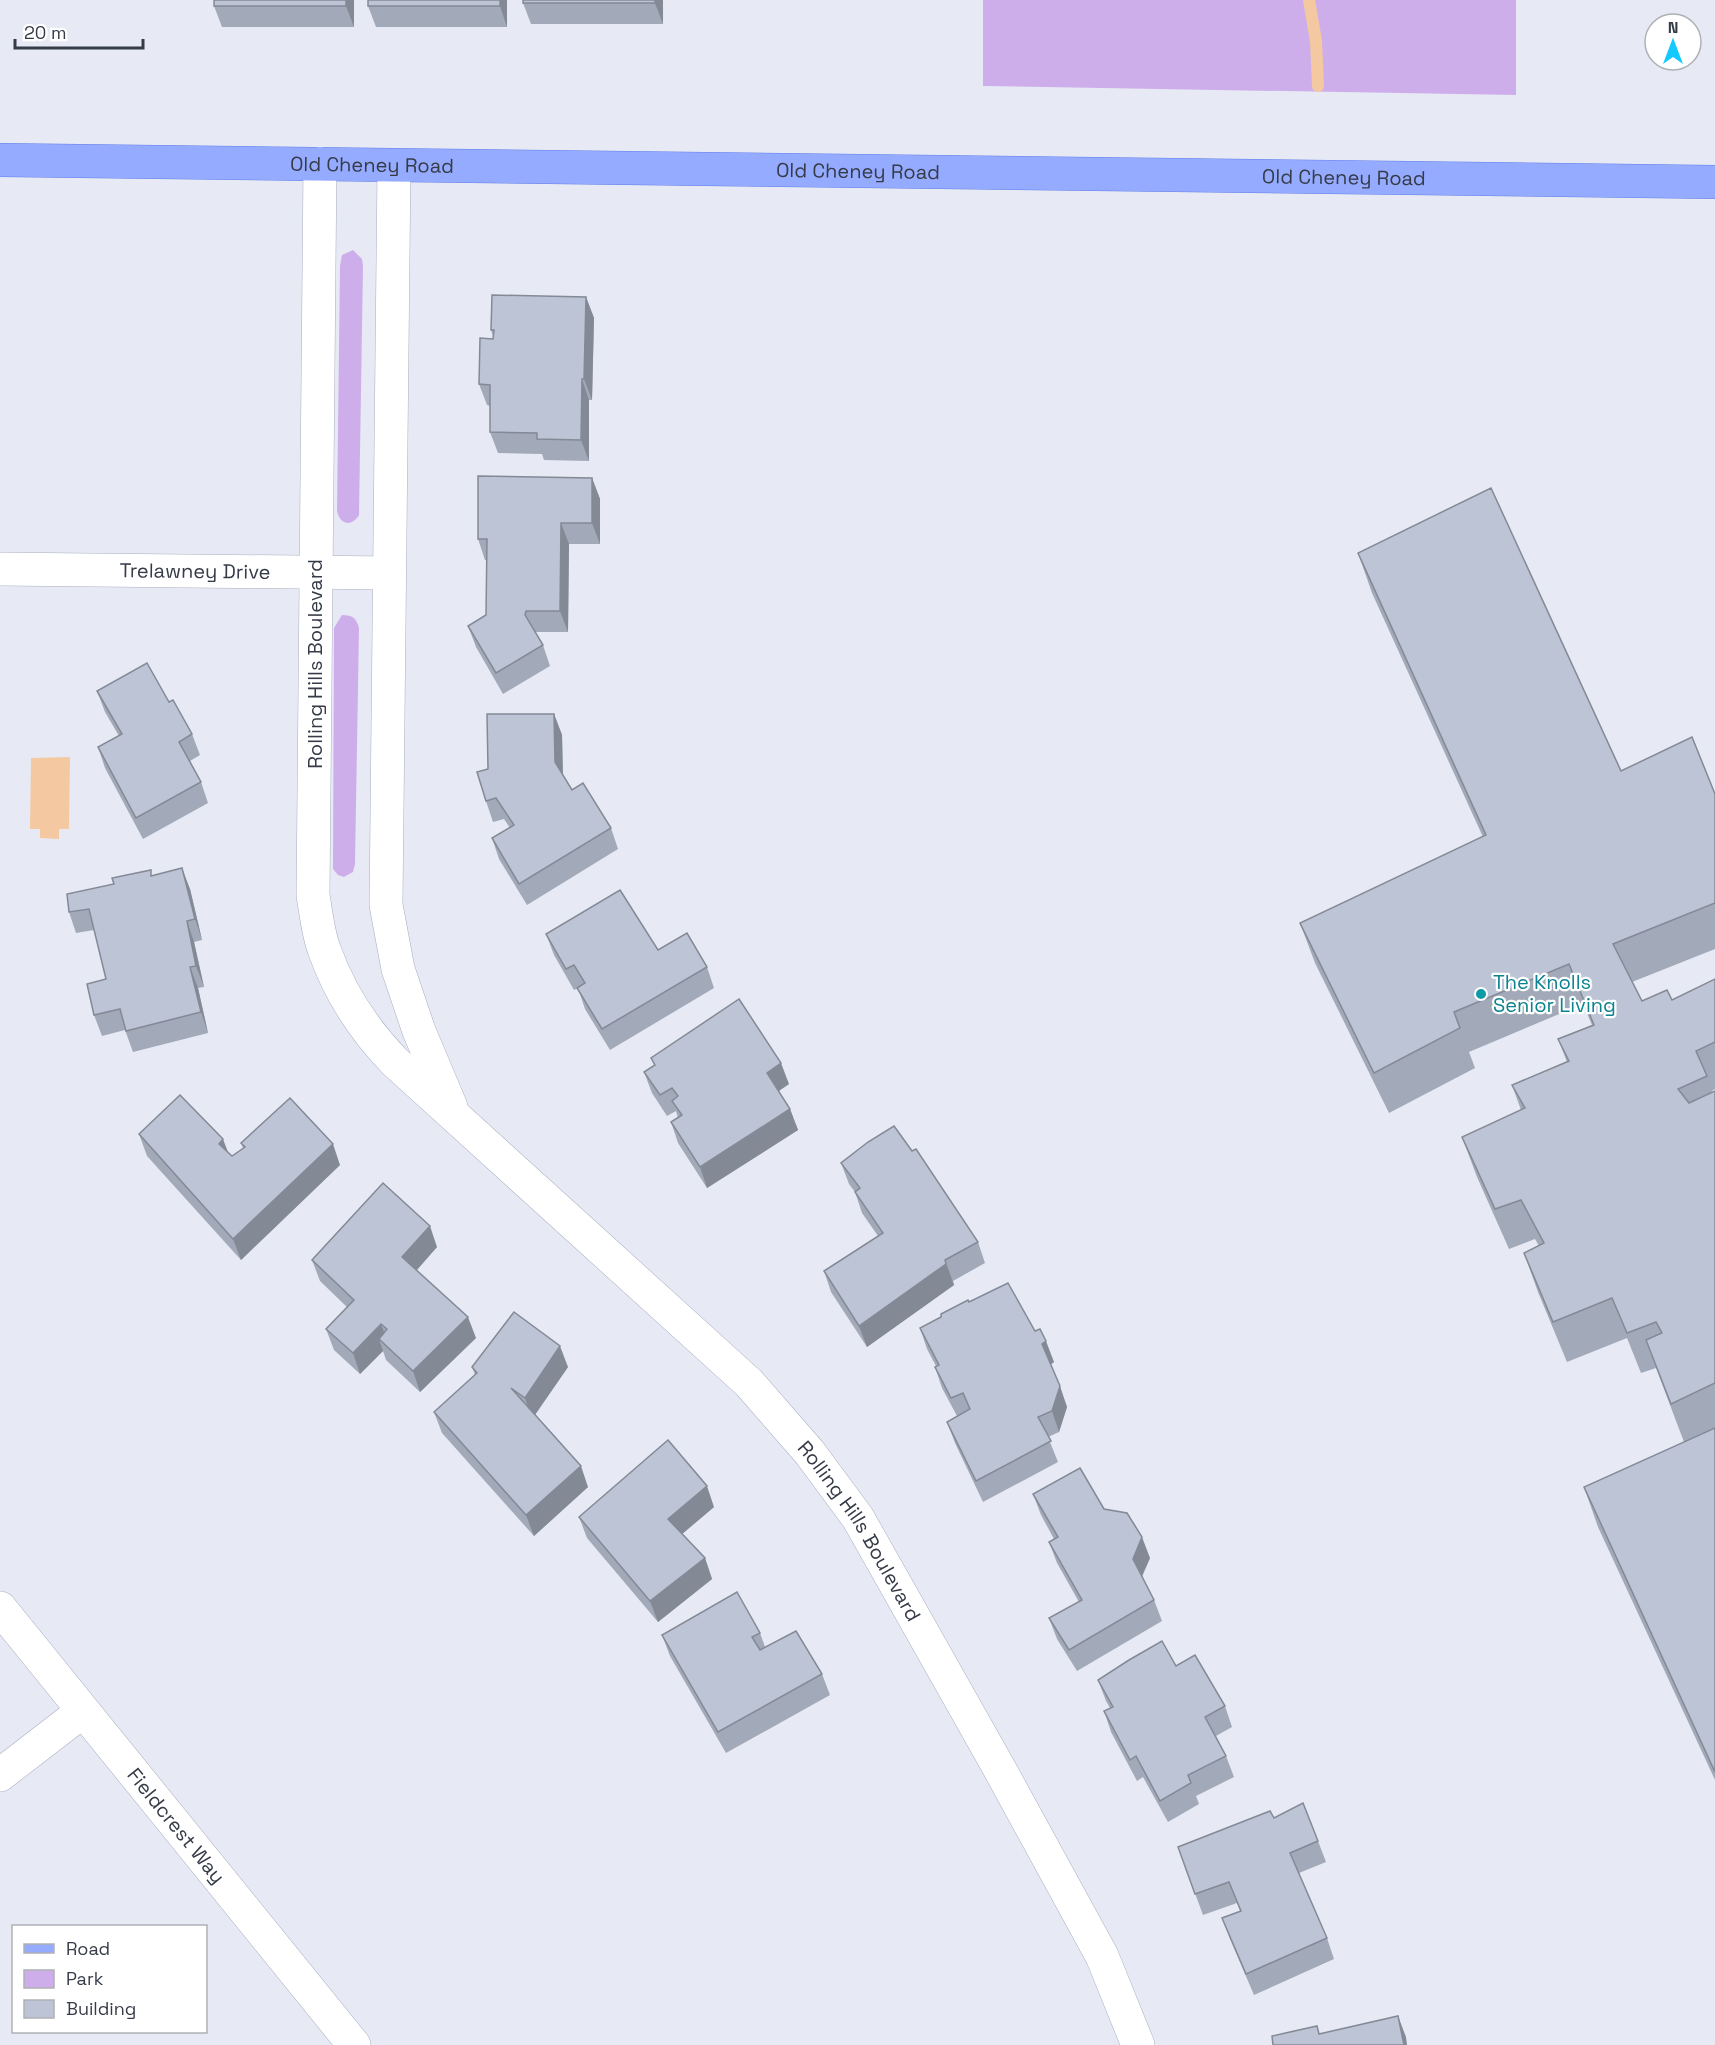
<svg xmlns="http://www.w3.org/2000/svg" width="1715" height="2045" viewBox="0 0 1715 2045" font-family="'Space Grotesk',sans-serif">
<style>
.green{fill:#ceaeea}
.water{fill:#f4c9a1}
.lines{fill:none;stroke-linecap:round;stroke-linejoin:round}
.stream{stroke:#f4c9a1;stroke-width:12}
.minor-casing{stroke:#a9afc0;stroke-width:34}
.major-casing{stroke:#607ee9;stroke-width:34}
.minor{stroke:#fff;stroke-width:33}
.major{stroke:#95abff;stroke-width:33}
.wall{fill:#a2a9b8}
.shaded-wall{fill:#848996}
.building{fill:#bcc4d6;stroke:#848996;stroke-width:1.5}
.culture-dot{fill:#0f9aa8;stroke:#fff;stroke-width:2}
.labels{text-anchor:middle;stroke-width:4.5;stroke-linejoin:round;paint-order:stroke}
.street-label{font-size:20px;fill:#363b48;stroke:#fff}
.culture-label{font-size:20px;fill:#0d838f;stroke:#fff;text-anchor:start}
</style>
<rect width="100%" height="100%" fill="#e7eaf4"/>
<g class="green">
<polygon points="983,0 1516,0 1516,95 983,86"/>
<path d="M353,250L362,259L363,266L359,515C351,528 339,524 337,510L340,266L342,255Z"/>
<path d="M342,615C353,615 356,618 359,628L355,864L353,872L344,877L338,875L333,869L334,628Z"/>
</g>
<polygon class="water" points="70,757 69,829 59,829 59,839 40,838 40,829 30,829 31,758"/>
<g class="lines">
<polyline class="stream" points="1309,0 1316,41 1318,86"/>
<defs>
<g id="minor">
<path id="s1" d="M320,164L313,895C316,913 318,933 324,949C339,992 363,1029 395,1062L749,1383L810,1453L858,1518L998,1766L1102,1956L1138,2045"/>
<polyline points="394,166 386,905 398,969 419,1031 451,1107"/>
<path id="s2" d="M0,569L389,573"/>
<path id="s3" d="M0,1608L354,2045"/>
<polyline points="0,1775 83,1711"/>
</g>
<g id="major">
<path id="s4" d="M0,160L1715,182"/>
</g>
</defs>
<use href="#minor" class="minor-casing"/>
<use href="#major" class="major-casing"/>
<use href="#minor" class="minor"/>
<use href="#major" class="major"/>
</g>
<g class="wall">
<polygon points="354,0 354,27 222,27 214,6"/>
<polygon points="507,0 507,27 376,27 368,6"/>
<polygon points="663,0 663,24 531,24 523,3"/>
<polygon points="586,297 594,318 592,400 589,400 589,461 544,460 542,454 498,453 490,432 490,406 487,405 479,384 493,339 493,336 491,330"/>
<polygon points="592,478 600,499 600,544 569,544 568,632 535,632 543,645 550,666 503,694 476,647 468,626 486,615 487,560 485,560 478,539"/>
<polygon points="1358,553 1621,771 1715,794 1715,949 1632,982 1642,1001 1672,1000 1715,979 1715,1089 1712,1091 1712,1092 1715,1091 1715,1780 1598,1527 1584,1487 1684,1442 1656,1368 1641,1373 1627,1338 1567,1362 1538,1292 1524,1253 1539,1246 1535,1239 1509,1249 1477,1177 1462,1137 1521,1110 1512,1085 1567,1062 1558,1039 1592,1025 1583,1004 1469,1052 1475,1068 1389,1113 1315,963 1300,923 1483,837 1372,593"/>
<polygon points="97,691 169,702 192,734 200,755 190,761 201,782 208,803 143,839 105,768 98,747 119,736 105,712"/>
<polygon points="554,714 562,735 563,775 572,790 611,828 618,849 527,905 499,859 492,838 510,828 504,819 493,822 486,801 488,769"/>
<polygon points="153,875 190,889 202,940 194,942 204,987 198,988 208,1033 133,1052 125,1030 102,1036 94,1015 106,979 94,930 76,933 69,912"/>
<polygon points="546,934 658,950 707,967 714,988 610,1050 585,1009 578,988 574,990 554,955"/>
<polygon points="651,1058 789,1084 779,1091 790,1109 798,1130 707,1188 678,1143 671,1122 678,1118 676,1111 667,1116 652,1093 644,1072 654,1065"/>
<polygon points="139,1134 228,1153 232,1156 243,1148 241,1143 340,1165 241,1260 147,1156"/>
<polygon points="912,1151 978,1242 985,1263 953,1281 954,1285 867,1347 831,1292 824,1271 878,1236 862,1213 855,1192 849,1184 841,1163"/>
<polygon points="437,1247 416,1270 476,1338 420,1392 386,1360 383,1351 360,1374 334,1350 326,1329 347,1307 320,1281 312,1260"/>
<polygon points="969,1302 1054,1362 1051,1364 1067,1407 1059,1432 1048,1437 1058,1462 983,1502 955,1443 947,1422 957,1416 942,1388 935,1367 936,1366 927,1349 920,1328"/>
<polygon points="472,1367 568,1367 535,1415 588,1487 534,1536 442,1433 434,1412 475,1375"/>
<polygon points="1033,1494 1104,1509 1150,1558 1142,1577 1154,1600 1162,1621 1077,1671 1057,1639 1049,1618 1079,1602 1057,1563 1049,1542 1054,1539 1041,1515"/>
<polygon points="714,1507 682,1534 705,1558 712,1579 658,1622 587,1538 579,1517"/>
<polygon points="760,1633 765,1647 822,1674 830,1695 726,1753 670,1656 662,1635"/>
<polygon points="1176,1666 1225,1706 1232,1727 1216,1736 1226,1756 1234,1777 1196,1796 1199,1804 1168,1822 1143,1777 1137,1781 1111,1732 1104,1711 1110,1708 1106,1701 1098,1680"/>
<polygon points="1274,1818 1318,1841 1326,1862 1299,1873 1327,1938 1334,1959 1254,1995 1230,1939 1222,1918 1240,1911 1237,1903 1203,1915 1178,1847"/>
</g>
<g class="shaded-wall">
<polygon points="346,0 354,0 354,27 346,6"/>
<polygon points="500,0 507,0 507,27 500,6"/>
<polygon points="655,0 663,0 663,24 655,3"/>
<polygon points="586,297 594,318 592,400 584,379"/>
<polygon points="582,379 589,400 589,461 581,440"/>
<polygon points="592,478 600,499 600,544 592,523"/>
<polygon points="561,523 569,544 568,632 560,611"/>
<polygon points="554,714 562,735 563,783 555,762"/>
<polygon points="182,868 190,889 202,940 195,919"/>
<polygon points="187,921 194,942 204,987 196,966"/>
<polygon points="190,967 198,988 208,1033 201,1012"/>
<polygon points="781,1063 789,1084 774,1094 767,1073"/>
<polygon points="790,1109 798,1130 707,1188 700,1167"/>
<polygon points="223,1139 231,1160 219,1144"/>
<polygon points="333,1144 340,1165 241,1260 233,1239"/>
<polygon points="430,1226 437,1247 410,1278 402,1257"/>
<polygon points="945,1260 954,1285 867,1347 859,1326"/>
<polygon points="468,1317 476,1338 420,1392 413,1371"/>
<polygon points="381,1324 389,1345 379,1339 383,1351 360,1374 353,1353"/>
<polygon points="1046,1341 1054,1362 1050,1365 1042,1344"/>
<polygon points="560,1346 568,1367 532,1419 525,1398"/>
<polygon points="1060,1386 1067,1407 1059,1432 1052,1411"/>
<polygon points="581,1466 588,1487 534,1536 526,1515"/>
<polygon points="707,1486 714,1507 675,1540 668,1519"/>
<polygon points="1142,1537 1150,1558 1140,1580 1133,1559"/>
<polygon points="705,1558 712,1579 658,1622 650,1601"/>
<polygon points="1398,2016 1406,2037 1407,2045 1404,2045"/>
</g>
<g class="building">
<rect x="214" y="0" width="132" height="6"/>
<rect x="368" y="0" width="132" height="6"/>
<rect x="523" y="0" width="132" height="3"/>
<polygon points="492,295 586,297 584,379 582,379 581,440 537,439 537,433 490,432 490,385 479,384 480,338 493,339 494,330 491,330"/>
<polygon points="478,476 592,478 592,523 561,523 560,611 526,611 525,615 543,645 496,673 468,626 486,615 487,539 478,539"/>
<polygon points="1491,488 1621,771 1692,737 1715,794 1715,903 1613,944 1642,1001 1667,990 1672,1000 1715,979 1715,1042 1696,1051 1707,1076 1678,1089 1689,1103 1715,1091 1715,1383 1671,1404 1646,1340 1662,1333 1656,1322 1627,1333 1612,1298 1553,1322 1524,1253 1544,1243 1521,1200 1495,1209 1462,1137 1525,1108 1512,1085 1569,1061 1558,1039 1594,1025 1569,964 1454,1012 1460,1028 1374,1073 1300,923 1486,835 1358,553"/>
<polygon points="147,663 169,702 173,700 192,734 179,742 201,782 136,818 98,747 122,734 97,691"/>
<polygon points="487,714 554,714 555,762 572,790 583,783 611,828 519,884 492,838 514,825 496,798 486,801 477,772 488,769"/>
<polygon points="182,868 195,919 187,921 196,966 190,967 201,1012 126,1031 120,1009 94,1015 87,984 106,979 89,909 69,912 67,894 114,884 112,878 151,870 151,876"/>
<polygon points="620,890 658,950 687,933 707,967 602,1029 577,988 585,983 574,965 566,969 546,934"/>
<polygon points="739,999 781,1063 767,1073 790,1109 700,1167 671,1122 682,1115 672,1101 678,1096 672,1088 660,1095 644,1072 655,1065 651,1058"/>
<polygon points="180,1095 223,1139 219,1144 232,1156 245,1147 241,1143 290,1098 333,1144 233,1239 139,1134"/>
<polygon points="894,1126 912,1151 916,1149 978,1242 945,1260 946,1264 859,1326 824,1271 883,1233 855,1192 860,1188 841,1163 868,1142"/>
<polygon points="383,1183 430,1226 402,1257 468,1317 413,1371 379,1339 387,1329 381,1324 353,1353 326,1329 354,1300 312,1260"/>
<polygon points="1008,1283 1035,1331 1040,1329 1046,1341 1042,1344 1060,1386 1052,1411 1038,1417 1051,1441 976,1481 947,1422 970,1409 963,1393 951,1398 935,1367 939,1365 920,1328 941,1317 941,1314 968,1300 969,1302"/>
<polygon points="514,1312 560,1346 525,1398 511,1388 581,1466 526,1515 434,1412 477,1373 472,1367"/>
<polygon points="1715,1428 1715,1772 1584,1487"/>
<polygon points="668,1440 707,1486 668,1519 705,1558 650,1601 579,1517"/>
<polygon points="1080,1468 1104,1509 1127,1513 1142,1537 1133,1559 1154,1600 1069,1650 1049,1618 1082,1600 1049,1542 1058,1537 1033,1494"/>
<polygon points="737,1592 760,1633 752,1637 760,1650 796,1631 822,1674 718,1732 662,1635"/>
<polygon points="1162,1641 1176,1666 1195,1655 1225,1706 1205,1717 1226,1756 1188,1775 1191,1783 1160,1801 1136,1756 1130,1760 1104,1711 1113,1707 1098,1680 1129,1660"/>
<polygon points="1303,1803 1318,1841 1290,1853 1327,1938 1246,1974 1222,1918 1241,1911 1229,1882 1195,1894 1178,1847 1270,1811 1274,1818"/>
<polygon points="1398,2016 1404,2045 1273,2045 1272,2036 1317,2026 1319,2034"/>
</g>
<circle class="culture-dot" cx="1481" cy="994" r="6"/>
<g class="labels">
<g class="street-label">
<text dy="7" stroke="none"><textPath href="#s4" startOffset="372">Old Cheney Road</textPath></text>
<text dy="7" stroke="none"><textPath href="#s4" startOffset="858">Old Cheney Road</textPath></text>
<text dy="7" stroke="none"><textPath href="#s4" startOffset="1344">Old Cheney Road</textPath></text>
<text dy="7" stroke="none"><textPath href="#s2" startOffset="195">Trelawney Drive</textPath></text>
<text transform="translate(315 664) rotate(-90)" y="7">Rolling Hills Boulevard</text>
<text dy="7" stroke="none"><textPath href="#s1" startOffset="1584">Rolling Hills Boulevard</textPath></text>
<text dy="7" stroke="none"><textPath href="#s3" startOffset="280">Fieldcrest Way</textPath></text>
</g>
<g class="culture-label">
<text x="1493" y="989">The Knolls<tspan x="1493" dy="23">Senior Living</tspan></text>
</g>
</g>
<rect x="12" y="1925" width="195" height="108" fill="#ffffff" stroke="#afb1b6" stroke-width="1.5"/>
<rect x="24" y="1944" width="30" height="9" fill="#95abff" stroke="#afb1b6" stroke-width="1.5"/>
<text x="66" y="1955" font-size="18" fill="#363b48">Road</text>
<rect x="24" y="1970" width="30" height="18" fill="#ceaeea" stroke="#afb1b6" stroke-width="1.5"/>
<text x="66" y="1985" font-size="18" fill="#363b48">Park</text>
<rect x="24" y="2000" width="30" height="18" fill="#bcc4d6" stroke="#afb1b6" stroke-width="1.5"/>
<text x="66" y="2015" font-size="18" fill="#363b48">Building</text>
<g transform="translate(1673 42)"><circle r="28" fill="#ffffff" stroke="#afb1b6" stroke-width="1.5"/>
<path d="M0-4.5L10 22L0 15L-10 22Z" fill="#13c9ff"/>
<text y="-9" font-size="16" font-weight="bold" text-anchor="middle" fill="#363b48">N</text>
</g>
<path d="M15 39v9h128v-9" fill="none" stroke="#363b48" stroke-width="3"/>
<text x="24" y="39" font-size="18" fill="#363b48" stroke="#ffffff" stroke-width="4.5" paint-order="stroke">20 m</text>
</svg>
